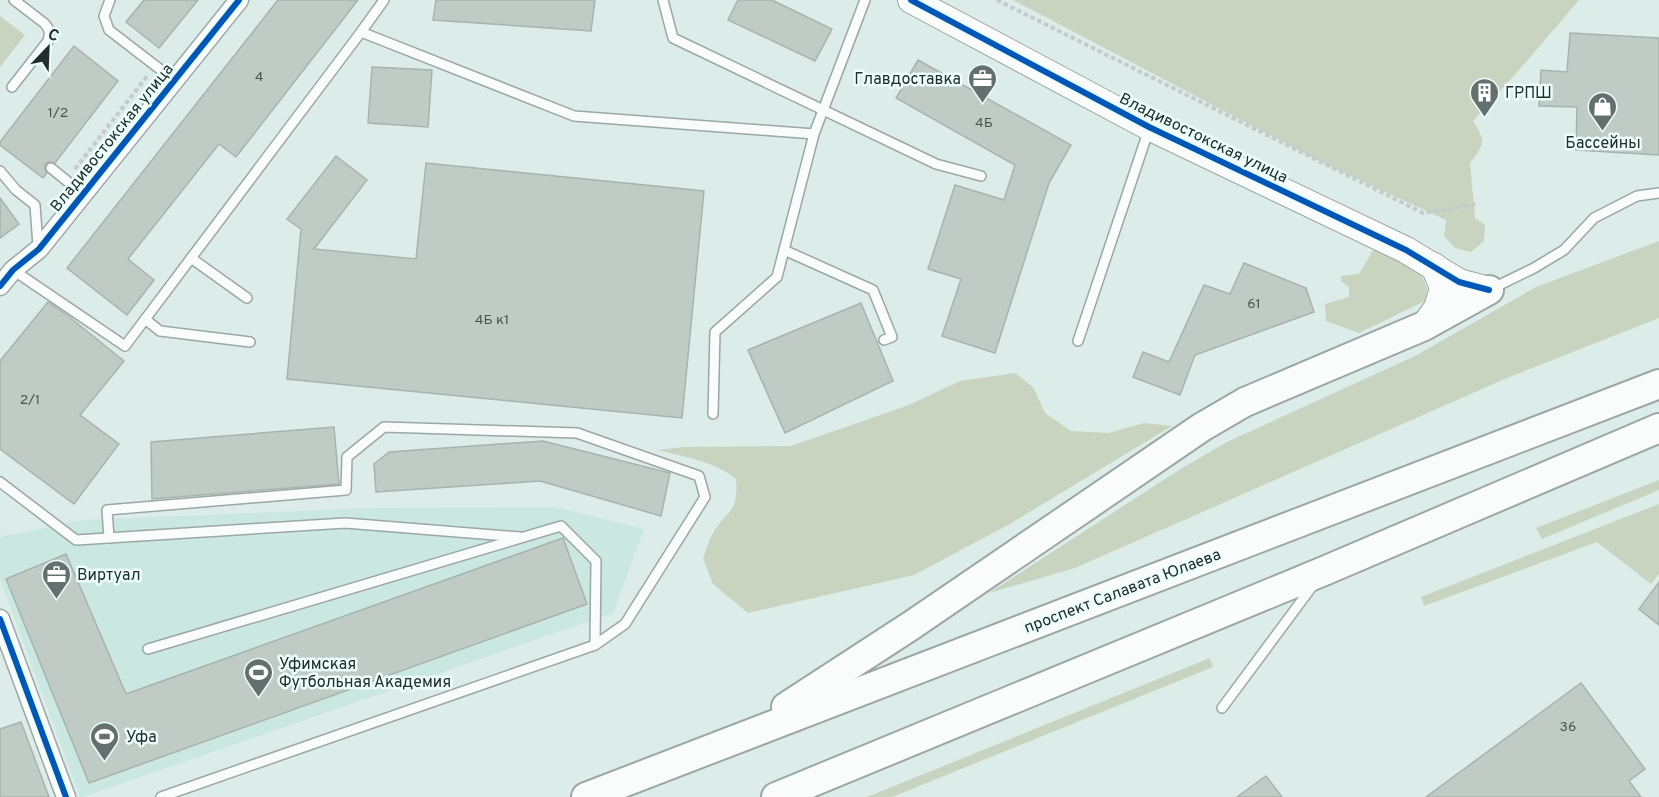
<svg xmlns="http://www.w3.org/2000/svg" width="1659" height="797" viewBox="0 0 1659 797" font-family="Overpass,sans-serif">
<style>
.built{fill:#cbe7e1}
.green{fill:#c8d4bf}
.building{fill:#c0cbc6;stroke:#a8b3ae;stroke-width:1.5}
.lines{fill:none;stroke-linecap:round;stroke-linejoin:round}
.lane-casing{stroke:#9ba7a5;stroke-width:12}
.street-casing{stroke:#9ba7a5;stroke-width:21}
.secondary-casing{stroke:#9ba7a5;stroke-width:28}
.primary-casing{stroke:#9ba7a5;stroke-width:32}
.path{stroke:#c5cbca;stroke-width:4;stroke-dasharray:4.5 3;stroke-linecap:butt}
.lane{stroke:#fafcfc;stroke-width:9}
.street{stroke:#fafcfc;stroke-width:18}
.secondary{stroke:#fafcfc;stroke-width:26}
.primary{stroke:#fafcfc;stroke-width:28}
.cycleway-casing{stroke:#ebfefa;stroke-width:10}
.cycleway{stroke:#0057b8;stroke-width:6}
.labels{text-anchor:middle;stroke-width:5;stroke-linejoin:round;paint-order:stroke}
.number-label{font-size:14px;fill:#4a5552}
.poi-label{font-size:16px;fill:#232e2c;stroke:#ebfefa;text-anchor:start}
.street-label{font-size:16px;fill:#232e2c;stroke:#ebfefa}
</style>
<rect width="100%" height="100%" fill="#dcece9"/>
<polygon class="built" points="556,507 644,529 613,613 83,797 80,797 0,579 0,537 83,520 371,508"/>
<g class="green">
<path d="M1013,0H1579L1527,61L1473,121C1486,142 1485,143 1470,163L1475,218L1485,225L1484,241L1471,252L1455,248L1444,236L1446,220L1325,164Z"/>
<polygon points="0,16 25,35 0,67"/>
<polygon points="1659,241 1659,318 1507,378 1075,568 989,593 1179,470 1227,442 1415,356 1536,287"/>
<polygon points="1375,247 1420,271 1427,289 1425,301 1359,333 1326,321 1325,304 1349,297 1349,287 1341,281 1341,276 1359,274"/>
<path d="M1015,373L1033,387L1045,413L1071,431L1109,433L1144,423L1172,426L1008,525L914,575L748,613L713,584L703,558C706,550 708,542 712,535C726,509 739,515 736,479C714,461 685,457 658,450L683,447L791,446L909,405L960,381Z"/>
<polygon points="1659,480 1659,490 1542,539 1536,528"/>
<polygon points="1659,504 1659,574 1651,584 1597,542 1424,606 1421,597"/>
<polygon points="1210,658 1213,667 892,797 867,797"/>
</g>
<g class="building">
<polygon points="144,0 198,0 159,48 126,22"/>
<polygon points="278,0 358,0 236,157 219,144 128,259 154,280 127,315 67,268"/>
<polygon points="436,0 595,0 591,31 433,20"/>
<polygon points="738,0 772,0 832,29 815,61 728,20"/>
<polygon points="1570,33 1659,38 1659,155 1576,150 1577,107 1539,106 1541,70 1567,72"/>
<polygon points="74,46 118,81 55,163 49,162 45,164 45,170 47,173 43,178 0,145 0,142"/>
<polygon points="918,60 1071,145 1049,183 995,353 942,336 961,279 928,269 955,185 1004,200 1015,165 896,98"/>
<polygon points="372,67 432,70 428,127 368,123"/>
<polygon points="336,156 367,180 314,249 416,259 426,163 704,191 682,418 287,379 301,229 287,219"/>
<polygon points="0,198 19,224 0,238"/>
<polygon points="1244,263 1306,288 1314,312 1195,355 1180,395 1133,377 1143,352 1169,362 1204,285 1230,294"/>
<polygon points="48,302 67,315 124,361 80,415 119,444 74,504 0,449 0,361"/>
<polygon points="861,303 893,381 785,433 748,350"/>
<polygon points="334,427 339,484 152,499 151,442"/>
<polygon points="543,441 670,473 661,516 540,481 376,492 374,464 389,452"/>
<polygon points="563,538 587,604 89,783 6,579 66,554 126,694"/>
<polygon points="1659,582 1659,625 1639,609"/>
<polygon points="1581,683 1645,769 1629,781 1641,797 1426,797"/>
<polygon points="21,722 49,797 0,797 0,729"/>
<polygon points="1266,776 1282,797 1237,797"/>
</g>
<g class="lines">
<defs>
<g id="lane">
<polyline points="110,0 104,16 109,30 174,80"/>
<polyline points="663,0 673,38 936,164 981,176"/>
<polyline points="361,32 384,0"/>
<path d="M12,87L48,41C50,33 50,29 44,23L14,0"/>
<polyline points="51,168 83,194"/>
<polyline points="0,171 16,190 35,205 38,246"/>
<polyline points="784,250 873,290 892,337 884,340"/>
<polyline points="191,258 247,298"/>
<polyline points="13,270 125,346 361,32 574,116 814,134"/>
<polyline points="1491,289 1534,268 1564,250 1594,218 1637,196 1659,193"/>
<polyline points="145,319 160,331 250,342"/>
<polyline points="1078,341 1149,129"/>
<polyline points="713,414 715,332 777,277 814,134 865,0"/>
<polyline points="0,482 76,540 345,523 520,537"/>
<polyline points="109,538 107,510 346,490 347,457 384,427 577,433 699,476 705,497 625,624 595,645"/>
<polyline points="148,649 561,526 596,561 595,645 161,797"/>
<polyline points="1222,708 1314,584"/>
</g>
<g id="street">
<polyline points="0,286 13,270 39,249 239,0"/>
<polyline points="0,619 66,797"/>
</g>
<g id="secondary">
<polyline points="911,0 1149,127 1406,250 1459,282 1489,290"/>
<polyline points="1424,326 1437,308 1443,288 1434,266"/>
</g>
<g id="primary">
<polyline points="786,707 912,625 1202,427 1245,402 1424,326 1489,290"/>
<polyline points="586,797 1659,384"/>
<polyline points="776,797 1324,571 1659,428"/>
</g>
</defs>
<use href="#lane" class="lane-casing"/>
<use href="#street" class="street-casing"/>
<use href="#secondary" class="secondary-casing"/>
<use href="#primary" class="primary-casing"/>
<g class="path">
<polyline points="997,0 1423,213 1477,204"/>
<polyline points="75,169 148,75"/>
</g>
<use href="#lane" class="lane"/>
<use href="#street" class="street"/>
<use href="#secondary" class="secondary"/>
<use href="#primary" class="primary"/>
<defs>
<g id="cycleway">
<polyline points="911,0 1149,127 1406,250 1459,282 1489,290"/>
<polyline points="0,286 13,270 39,249 239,0"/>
<polyline points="0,619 66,797"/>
</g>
</defs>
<use href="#cycleway" class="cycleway-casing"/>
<use href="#cycleway" class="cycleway"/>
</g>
<defs>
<symbol id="office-pin" viewBox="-11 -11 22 30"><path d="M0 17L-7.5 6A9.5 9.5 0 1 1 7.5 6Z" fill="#64706e" stroke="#ebfefa"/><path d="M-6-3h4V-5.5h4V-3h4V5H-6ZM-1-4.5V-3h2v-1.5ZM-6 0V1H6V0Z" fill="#fff"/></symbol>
<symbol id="building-pin" viewBox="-11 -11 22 30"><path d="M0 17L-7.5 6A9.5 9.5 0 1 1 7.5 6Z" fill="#64706e" stroke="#ebfefa"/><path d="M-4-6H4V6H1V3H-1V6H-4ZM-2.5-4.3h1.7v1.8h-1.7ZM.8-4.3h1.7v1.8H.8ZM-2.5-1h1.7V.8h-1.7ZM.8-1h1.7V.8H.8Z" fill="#fff"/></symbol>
<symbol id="shop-pin" viewBox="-11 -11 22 30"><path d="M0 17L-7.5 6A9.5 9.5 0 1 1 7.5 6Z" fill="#64706e" stroke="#ebfefa"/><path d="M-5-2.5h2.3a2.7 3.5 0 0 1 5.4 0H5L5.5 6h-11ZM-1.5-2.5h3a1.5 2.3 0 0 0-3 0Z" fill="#fff"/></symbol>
<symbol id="stadium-pin" viewBox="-11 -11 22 30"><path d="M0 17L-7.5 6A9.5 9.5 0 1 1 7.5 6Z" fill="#64706e" stroke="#ebfefa"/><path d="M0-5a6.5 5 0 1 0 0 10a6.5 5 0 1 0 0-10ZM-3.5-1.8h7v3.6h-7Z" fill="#fff"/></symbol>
</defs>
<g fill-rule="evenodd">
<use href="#office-pin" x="966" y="62" width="33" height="45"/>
<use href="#building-pin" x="1468" y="76" width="33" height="45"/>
<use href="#shop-pin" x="1586" y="90" width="33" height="45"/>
<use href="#office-pin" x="40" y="558" width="33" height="45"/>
<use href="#stadium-pin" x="242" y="656" width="33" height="45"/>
<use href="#stadium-pin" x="88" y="720" width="33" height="45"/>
</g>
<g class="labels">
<g class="number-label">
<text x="259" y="81">4</text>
<text x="58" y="117">1/2</text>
<text x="984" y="127">4Б</text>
<text x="1254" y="308">61</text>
<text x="492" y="324">4Б к1</text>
<text x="30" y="404">2/1</text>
<text x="1568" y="731">36</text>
</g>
<g class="poi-label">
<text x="961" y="84" text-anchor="end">Главдоставка</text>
<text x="1505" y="98">ГРПШ</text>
<text x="1603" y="148" text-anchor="middle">Бассейны</text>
<text x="77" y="580">Виртуал</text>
<text x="279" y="669">Уфимская<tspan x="279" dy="18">Футбольная Академия</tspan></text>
<text x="126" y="742">Уфа</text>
</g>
<g class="street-label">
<text transform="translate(111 137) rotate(-51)" y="6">Владивостокская улица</text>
<text transform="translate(1204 137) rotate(26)" y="6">Владивостокская улица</text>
<text transform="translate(1122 590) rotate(-21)" y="6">проспект Салавата Юлаева</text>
</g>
</g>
<g transform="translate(48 48) rotate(23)" stroke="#ebfefa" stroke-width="4.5" paint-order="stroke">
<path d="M0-4.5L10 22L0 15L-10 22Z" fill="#232e2c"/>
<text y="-9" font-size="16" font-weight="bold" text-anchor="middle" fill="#232e2c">С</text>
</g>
</svg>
